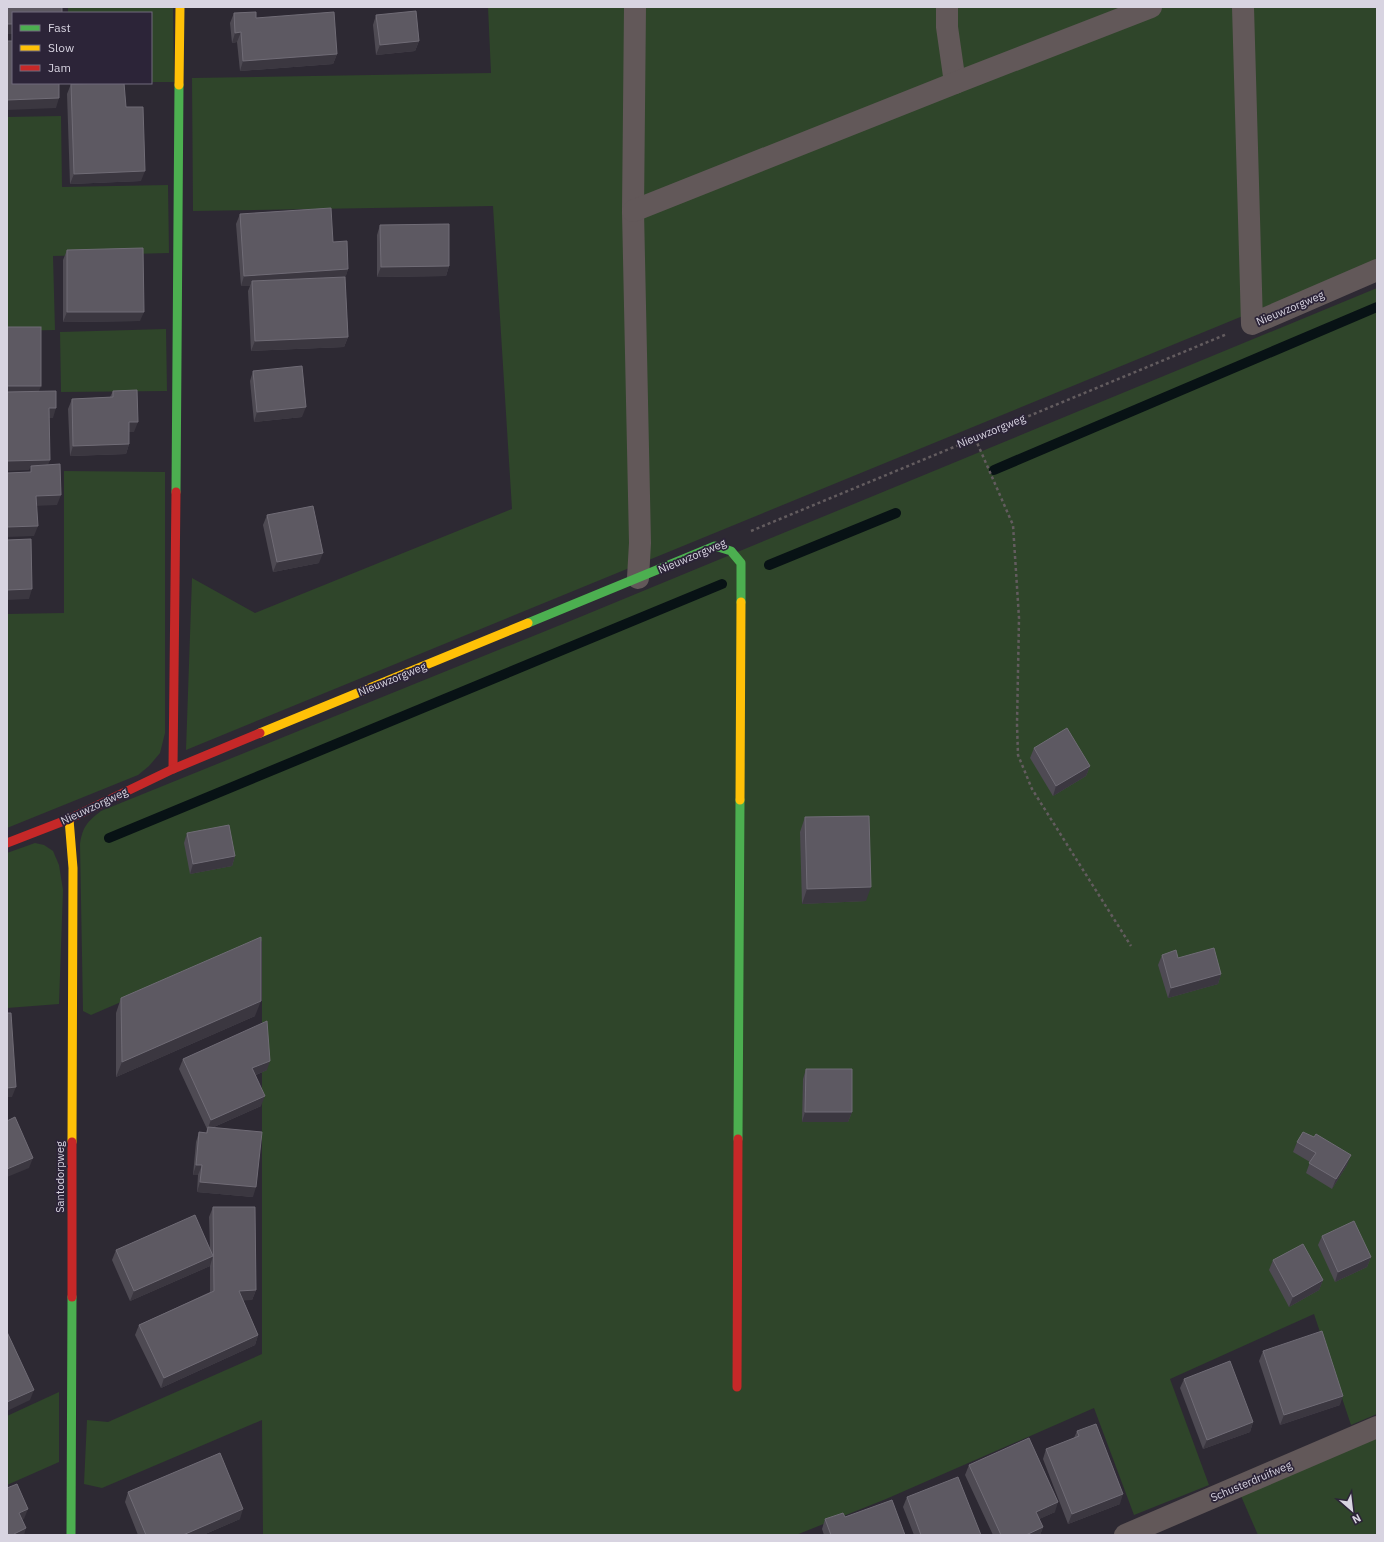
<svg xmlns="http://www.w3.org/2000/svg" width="1384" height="1542" viewBox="0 0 1384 1542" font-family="'IBM Plex Sans',sans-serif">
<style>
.green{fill:#2f452a}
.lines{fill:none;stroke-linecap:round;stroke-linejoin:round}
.stream{stroke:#081215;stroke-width:10}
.path{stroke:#635c5f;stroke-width:2.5;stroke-dasharray:3 3;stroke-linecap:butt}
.street{stroke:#625859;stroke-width:22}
.fast{stroke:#4caf50;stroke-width:9}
.slow{stroke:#ffc107;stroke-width:9}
.jam{stroke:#c62828;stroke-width:9}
.wall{fill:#4e4a53}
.shaded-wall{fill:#3b3740}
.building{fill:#5d5962;stroke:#706c76}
.labels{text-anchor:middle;stroke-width:3.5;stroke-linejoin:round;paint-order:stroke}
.street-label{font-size:11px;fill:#d8d4e1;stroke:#2c2438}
</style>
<rect width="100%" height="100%" fill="#2d2933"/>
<g class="green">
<polygon points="68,7 173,7 174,82 151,82 151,13 68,13"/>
<polygon points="488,7 1377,7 1377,261 186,750 192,578 255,613 512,509 493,206 193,211 192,78 491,73"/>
<polygon points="61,116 62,187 168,185 169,253 53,256 55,330 7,331 7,117"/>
<path d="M1377,288V1414L1351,1425L1314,1314L1170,1379L1209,1485L1134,1515L1094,1408L886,1499L796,1535H263L262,1420L102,1488L84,1484L87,1420L108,1422L262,1354V941L91,1015L83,1011L80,844C83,826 87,822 101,811L580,617Z"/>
<polygon points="166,329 167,391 61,392 60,332"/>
<polygon points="64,471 165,472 165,733 160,753 149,766 138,775 7,828 7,614 64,613"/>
<polygon points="35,843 44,845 53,851 59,865 63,890 59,1004 7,1008 7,853"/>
<polygon points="59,1392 59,1462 7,1485 7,1416"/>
<polygon points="1377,1436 1377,1535 1258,1535 1241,1496"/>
</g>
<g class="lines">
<g class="stream">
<polyline points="994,470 1377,307"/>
<polyline points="769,565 896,513"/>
<polyline points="109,838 722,584"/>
</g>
<g class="path">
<polyline points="975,438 1013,525 1019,618 1017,724 1018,755 1032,789 1131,946"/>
<polyline points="751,531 1227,334"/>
</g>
<g class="street">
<polyline points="635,7 633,211 640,543 638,578"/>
<polyline points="947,7 947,27 955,83"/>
<polyline points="1243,7 1252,324 1377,270"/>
<polyline points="633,211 955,83 1151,7"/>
<polyline points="1125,1535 1377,1427"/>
</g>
<g class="fast">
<polyline points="176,492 179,85"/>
<polyline points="528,623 715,546 731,551 741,563 741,602"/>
<polyline points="738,1139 740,800"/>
<polyline points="71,1535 72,1297"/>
</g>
<g class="slow">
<polyline points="179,85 180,7"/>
<polyline points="260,733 528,623"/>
<polyline points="740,800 741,602"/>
<polyline points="69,819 73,868 72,1142"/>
</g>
<g class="jam">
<polyline points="173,769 176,492"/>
<polyline points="7,843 69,819 173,769 260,733"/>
<polyline points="72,1297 72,1142"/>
<polyline points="737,1387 738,1139"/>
</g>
</g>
<g class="wall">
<polygon points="234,13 256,18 337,54 333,64 240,71 237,42 232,43 230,23"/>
<polygon points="376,15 419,41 415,51 376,55 373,25"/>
<polygon points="71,84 126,107 141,181 70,184 67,94"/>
<polygon points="240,214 333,242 348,269 345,278 348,337 344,347 251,351 248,291 250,286 241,286 236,224"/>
<polygon points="380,225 449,266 446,276 377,277 377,235"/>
<polygon points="67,250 140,321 63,322 63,260"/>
<polygon points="253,371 302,417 254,422 250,381"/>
<polygon points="113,391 134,432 129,432 129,444 126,454 70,456 68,409 72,399 110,397"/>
<polygon points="267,515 319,563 273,572 263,525"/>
<polygon points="1034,748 1090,766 1086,776 1053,796 1030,758"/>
<polygon points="805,817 866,901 802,904 800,832"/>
<polygon points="187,833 235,856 232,866 190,874 184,843"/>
<polygon points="1162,955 1178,958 1221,974 1218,984 1168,998 1158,965"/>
<polygon points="121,998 255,1016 116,1077 116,1013"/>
<polygon points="183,1059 267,1070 256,1075 261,1106 214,1127 253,1197 197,1192 198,1175 193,1175 196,1142 199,1132 206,1133 207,1129 179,1069"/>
<polygon points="806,1069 852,1112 848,1122 802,1122 803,1079"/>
<polygon points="1314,1137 1347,1165 1332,1189 1306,1173 1310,1162 1293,1152 1297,1142"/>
<polygon points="213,1207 256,1290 252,1300 243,1300 258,1335 255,1345 161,1388 135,1335 139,1325 210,1292 210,1265 210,1266 130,1301 112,1260 116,1250 210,1249 209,1217"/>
<polygon points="1322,1236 1371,1257 1367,1267 1335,1282 1318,1245"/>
<polygon points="1273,1260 1323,1280 1319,1290 1289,1307 1269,1270"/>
<polygon points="1263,1351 1340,1405 1280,1425 1259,1361"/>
<polygon points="1184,1379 1253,1422 1250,1432 1203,1449 1180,1388"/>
<polygon points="1077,1431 1120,1504 1068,1524 1043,1459 1046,1449 1074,1438"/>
<polygon points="969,1465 1055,1512 1039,1519 1043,1527 1040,1535 993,1535 965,1475"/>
<polygon points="128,1492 240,1519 203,1535 138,1535 125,1502"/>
<polygon points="907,1497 981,1535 914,1535 903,1507"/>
<polygon points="845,1517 905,1535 824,1535 822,1529 825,1519"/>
</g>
<g class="shaded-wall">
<rect x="7" y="24" width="6" height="10"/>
<polygon points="241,32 237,42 232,43 235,33"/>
<polygon points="419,41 415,51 376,55 380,45"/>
<polygon points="337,54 333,64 240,71 243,61"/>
<polygon points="59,98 56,108 7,110 7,100"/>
<polygon points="145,171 141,181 70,184 74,174"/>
<polygon points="449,266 446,276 377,277 381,267"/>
<polygon points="348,269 345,279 252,281 250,286 241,286 244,276"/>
<polygon points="67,312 144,312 140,321 63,322"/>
<polygon points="348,337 344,347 251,351 255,341"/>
<polygon points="7,386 41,386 37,396 7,396"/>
<polygon points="306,407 302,417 254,422 257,412"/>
<polygon points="49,408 56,408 53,418 45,418"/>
<polygon points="129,422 138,422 134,432 125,432"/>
<polygon points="129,444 126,454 70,456 73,446"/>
<polygon points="50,460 46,470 31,466 29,470 7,471 7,461"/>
<polygon points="61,495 57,505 33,506 36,496"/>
<polygon points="38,526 34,536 7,537 7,527"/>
<polygon points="323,553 319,563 273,572 277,562"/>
<polygon points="32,589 29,599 7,600 7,590"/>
<polygon points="1090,766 1086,776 1053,796 1056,786"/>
<polygon points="235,856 232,866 190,874 193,864"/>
<polygon points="871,887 866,901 802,904 807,889"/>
<polygon points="1221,974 1218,984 1168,998 1171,988"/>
<polygon points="261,1001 255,1016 116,1077 122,1062"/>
<polygon points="270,1061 267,1070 249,1078 252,1068"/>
<polygon points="16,1087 12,1097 7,1097 7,1088"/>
<polygon points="265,1096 261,1106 207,1130 211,1120"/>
<polygon points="805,1112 852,1112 848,1122 802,1122"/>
<polygon points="1351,1155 1347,1165 1332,1189 1336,1179"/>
<polygon points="33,1158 29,1168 7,1177 7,1169"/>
<polygon points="196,1165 202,1165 198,1175 193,1175"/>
<polygon points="200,1182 256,1187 253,1197 197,1192"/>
<polygon points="213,1256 210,1266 130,1301 134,1291"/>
<polygon points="1371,1257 1367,1267 1335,1282 1338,1272"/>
<polygon points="1323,1280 1319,1290 1289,1307 1293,1297"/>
<polygon points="256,1290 252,1300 235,1301 239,1291"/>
<polygon points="258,1335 255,1345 161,1388 164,1378"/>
<polygon points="34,1390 30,1400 7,1411 7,1402"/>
<polygon points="1343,1396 1340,1405 1280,1425 1284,1415"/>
<polygon points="1253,1422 1250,1432 1203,1449 1207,1440"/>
<polygon points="1123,1494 1120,1504 1068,1524 1072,1514"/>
<polygon points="1058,1502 1055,1512 1033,1522 1036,1512"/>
<polygon points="28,1509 24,1519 16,1523 19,1513"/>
<polygon points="243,1509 240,1519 203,1535 183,1535"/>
<polygon points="1043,1527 1040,1535 1026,1535"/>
<polygon points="26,1528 24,1535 14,1535 14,1534"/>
</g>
<g class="building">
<polygon points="7,7 62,7 62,13 13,13 13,24 7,24"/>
<polygon points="416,11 419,41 380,45 376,15"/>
<polygon points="256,12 256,18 334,12 337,54 243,61 241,32 235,33 234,13"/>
<polygon points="7,41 13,41 13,83 59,83 59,98 7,100"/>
<polygon points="107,83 124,83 126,107 143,107 145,171 74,174 71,84"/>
<polygon points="331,208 333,242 347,241 348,269 244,276 240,214"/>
<polygon points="449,224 449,266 381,267 380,225"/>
<polygon points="143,248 144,312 67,312 67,250"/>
<polygon points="345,277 348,337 255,341 252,281"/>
<rect x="7" y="327" width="34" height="59"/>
<polygon points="302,366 306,407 257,412 253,371"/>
<polygon points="137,390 138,422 129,422 129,444 73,446 72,399 113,397 113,391"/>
<polygon points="56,391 56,408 49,408 50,460 7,461 7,392"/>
<polygon points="60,464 61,495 36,496 38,526 7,527 7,473 31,472 31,466"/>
<polygon points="313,506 323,553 277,562 267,515"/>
<polygon points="31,539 32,589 7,590 7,540"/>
<polygon points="1067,728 1090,766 1056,786 1034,748"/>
<polygon points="869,816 871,887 807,889 805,817"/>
<polygon points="229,825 235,856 193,864 187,833"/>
<polygon points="261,937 261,1001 122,1062 121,998"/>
<polygon points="1214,948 1221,974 1171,988 1162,955 1176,950 1178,958"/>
<polygon points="7,1013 11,1013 16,1087 7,1088"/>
<polygon points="267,1021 270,1061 252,1068 265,1096 211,1120 183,1059"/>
<polygon points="806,1069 852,1069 852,1112 805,1112"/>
<polygon points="15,1117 33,1158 7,1169 7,1121"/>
<polygon points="208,1127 262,1132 256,1187 200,1182 202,1165 196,1165 199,1132 207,1133"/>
<polygon points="1303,1132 1314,1137 1316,1134 1351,1155 1336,1179 1309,1163 1316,1153 1297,1142"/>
<polygon points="213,1207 255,1207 256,1290 239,1291 258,1335 164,1378 139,1325 214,1291"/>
<polygon points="195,1215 213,1256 134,1291 116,1250"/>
<polygon points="1354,1221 1371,1257 1338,1272 1322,1236"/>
<polygon points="1303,1244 1323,1280 1293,1297 1273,1260"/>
<polygon points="1322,1331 1343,1396 1284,1415 1263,1351"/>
<polygon points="7,1332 34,1390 7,1402"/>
<polygon points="1230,1361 1253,1422 1207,1440 1184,1379"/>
<polygon points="1096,1424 1123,1494 1072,1514 1046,1449 1079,1436 1077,1431"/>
<polygon points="1029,1438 1058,1502 1036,1512 1043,1527 1026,1535 1001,1535 969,1465"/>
<polygon points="220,1453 243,1509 183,1535 146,1535 128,1492"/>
<polygon points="958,1477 981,1535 921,1535 907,1497"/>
<polygon points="17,1484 28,1509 19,1513 26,1528 14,1534 15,1535 7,1535 7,1488"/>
<polygon points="892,1500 905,1535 831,1535 825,1519 843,1513 845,1517"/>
</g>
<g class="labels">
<g class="street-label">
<text transform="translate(1290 308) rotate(-23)" y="4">Nieuwzorgweg</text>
<text transform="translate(991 431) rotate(-22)" y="4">Nieuwzorgweg</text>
<text transform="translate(692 556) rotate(-23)" y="4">Nieuwzorgweg</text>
<text transform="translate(392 679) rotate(-22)" y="4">Nieuwzorgweg</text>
<text transform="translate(94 806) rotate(-25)" y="4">Nieuwzorgweg</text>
<text transform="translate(60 1177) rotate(-90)" y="4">Santodorpweg</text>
<text transform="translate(1251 1481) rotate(-23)" y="4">Schusterdruifweg</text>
</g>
</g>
<rect width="1384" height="1542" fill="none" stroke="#d8d4e1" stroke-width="16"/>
<rect x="12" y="12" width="140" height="72" fill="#2c2438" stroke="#716a7c"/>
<rect x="20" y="25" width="20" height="6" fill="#4caf50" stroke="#716a7c"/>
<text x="48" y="32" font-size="12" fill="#d8d4e1">Fast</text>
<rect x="20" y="45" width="20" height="6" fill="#ffc107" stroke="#716a7c"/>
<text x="48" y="52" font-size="12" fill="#d8d4e1">Slow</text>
<rect x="20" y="65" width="20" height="6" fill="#c62828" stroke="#716a7c"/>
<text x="48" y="72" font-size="12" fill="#d8d4e1">Jam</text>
<g transform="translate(1352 1510) rotate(152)" stroke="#2c2438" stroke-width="3" paint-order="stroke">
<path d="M0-3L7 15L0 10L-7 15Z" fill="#d8d4e1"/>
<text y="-6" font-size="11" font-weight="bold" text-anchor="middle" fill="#d8d4e1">N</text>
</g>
</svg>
